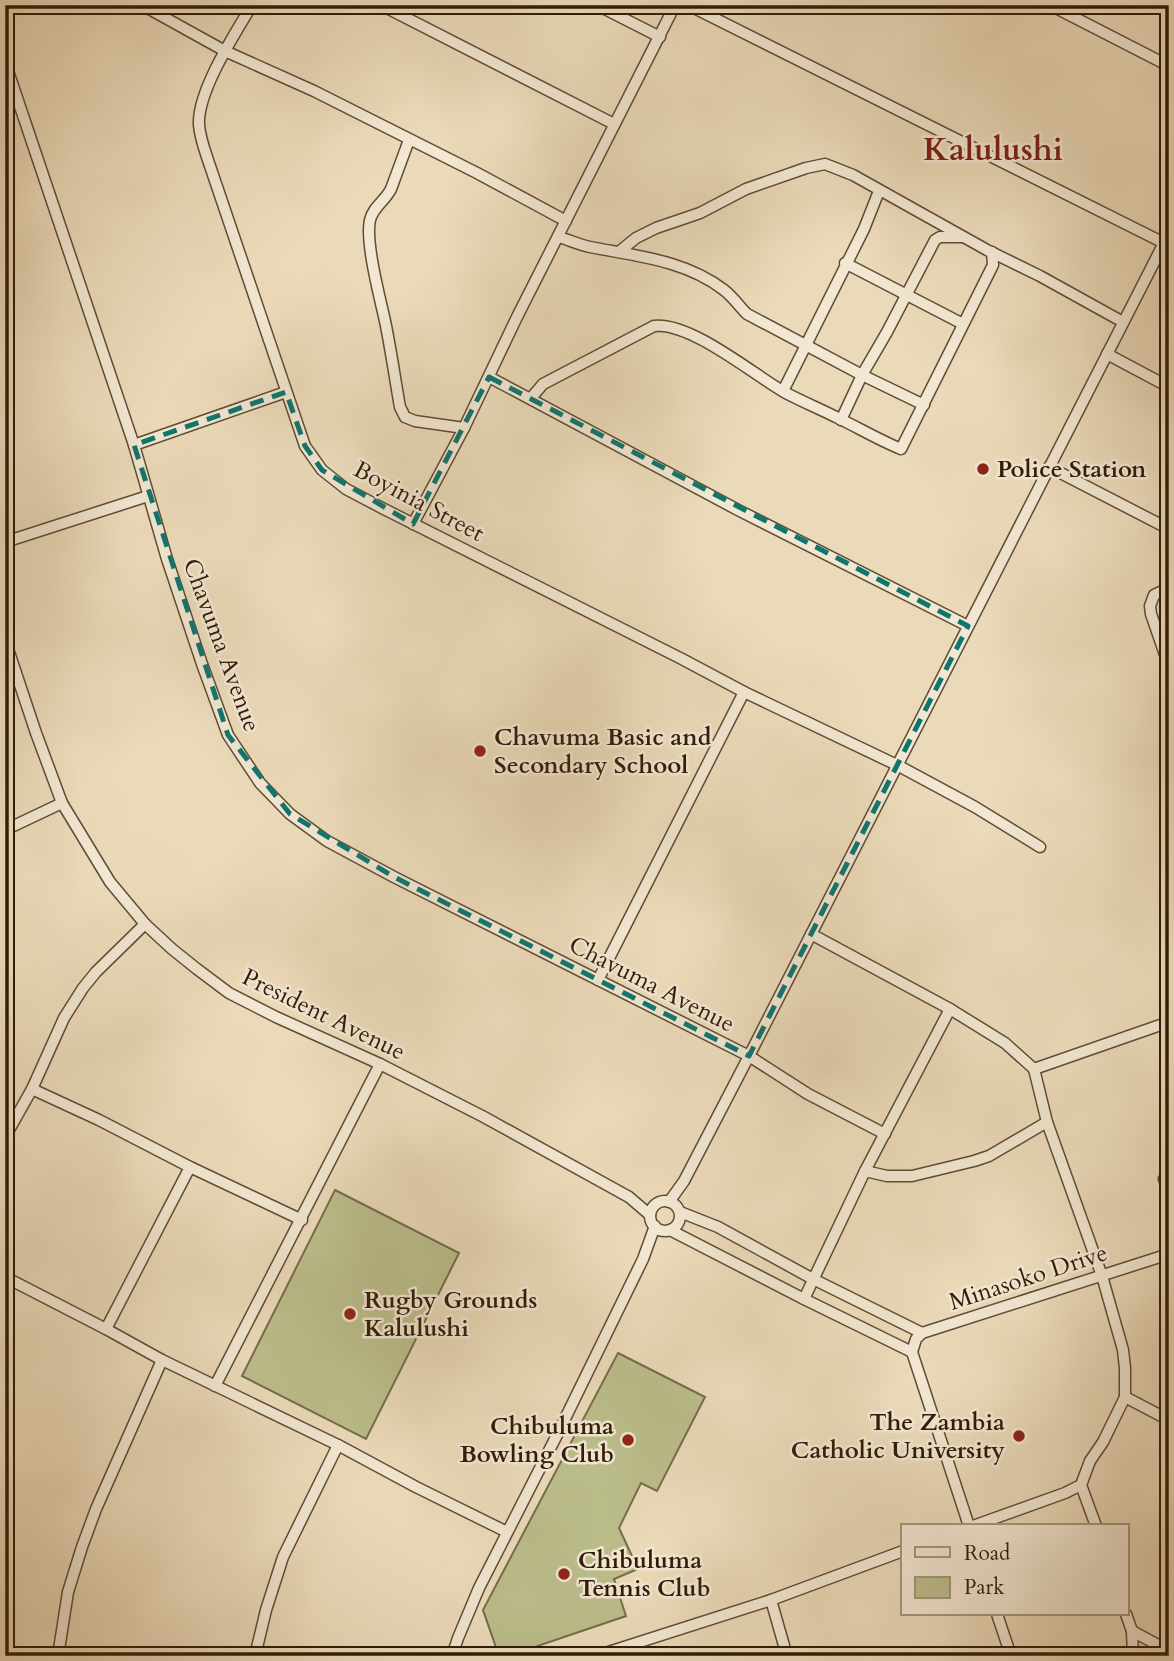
<svg xmlns="http://www.w3.org/2000/svg" width="1174" height="1661" viewBox="0 0 1174 1661" font-family="Cardo,serif">
<style>
.green{fill:#bbbe8c;stroke:#756d4a;stroke-width:2}
.lines{fill:none;stroke-linecap:round;stroke-linejoin:round}
.minor-casing{stroke:#5e4c34;stroke-width:13}
.minor{stroke:#f2e7d2;stroke-width:10}
.marked{fill:none;stroke:#0f766e;stroke-width:5;stroke-dasharray:14 9;stroke-linejoin:round}
.poi-dot{fill:#8f2418;stroke:#f2e7d2;stroke-width:2.5}
.labels{text-anchor:middle;stroke-width:5;stroke-linejoin:round;paint-order:stroke}
.poi-label{font-size:24px;font-weight:bold;fill:#2f1c08;stroke:#f2e7d2;text-anchor:start}
.street-label{font-size:24px;fill:#2f1c08;stroke:#f2e7d2}
.district-label{font-size:32px;font-weight:bold;fill:#7a1f14;stroke:#f2e7d2}
</style>
<rect width="100%" height="100%" fill="#ebdab9"/>
<filter id="stains"><feTurbulence type="fractalNoise" baseFrequency=".00286" numOctaves="4"/><feColorMatrix values="0 0 0 0 .2 0 0 0 0 .09 0 0 0 0 .02 0 0 0 .5 -.17"/></filter>
<radialGradient id="worn" r=".72"><stop offset=".6" stop-color="#630" stop-opacity="0"/><stop offset="1" stop-color="#630" stop-opacity=".3"/></radialGradient>
<g class="green">
<polygon points="335,1190 459,1253 366,1439 242,1376"/>
<polygon points="618,1353 705,1397 657,1491 641,1483 619,1528 638,1569 614,1579 626,1616 508,1656 499,1656 483,1610"/>
</g>
<g class="lines">
<defs>
<g id="minor">
<polyline points="142,5 225,51 314,91 477,173 566,221"/>
<path d="M252,5C234,35 197,92 199,125C200,138 205,151 209,163L305,446L322,470L346,489L382,508L682,659L744,692L899,766L975,807L1040,847"/>
<polyline points="381,5 614,124"/>
<polyline points="597,5 660,37"/>
<polyline points="688,5 1168,245"/>
<polyline points="1050,5 1169,66"/>
<polyline points="5,62 134,445 167,559 202,664 228,735 260,783 290,814 327,841 394,877 749,1056 808,1094 885,1134"/>
<path d="M409,140L391,189C385,201 373,207 370,220C365,242 380,298 385,321C391,350 395,379 400,407L405,417L415,421L464,428"/>
<path d="M559,237C569,240 580,245 590,247C636,256 685,260 724,290C733,297 739,306 747,314L862,375L924,405"/>
<polyline points="620,251 636,238 656,228 700,213 746,189 806,168 825,164 853,175 987,250 1040,276 1123,322"/>
<polyline points="845,263 963,324"/>
<polyline points="1107,354 1169,387"/>
<polyline points="489,377 738,510 968,626"/>
<polyline points="783,391 864,229 879,191"/>
<path d="M531,398L543,384L654,326C689,321 753,374 784,392C801,401 820,409 838,418C859,428 879,440 901,449L993,265L992,252"/>
<polyline points="841,420 862,375 887,332 935,240 940,237 963,237"/>
<polyline points="134,445 286,392"/>
<polyline points="1049,467 1169,529"/>
<polyline points="413,524 464,428 517,317 672,11 678,5"/>
<polyline points="5,542 148,496"/>
<polyline points="1169,588 1154,595 1150,606 1151,614 1169,666"/>
<polyline points="5,640 36,733 62,803 110,882 145,924 172,949 197,969 229,993 276,1017 380,1064 484,1117 629,1197 650,1215"/>
<polyline points="5,830 62,803"/>
<polyline points="811,934 950,1009 1005,1043 1034,1069 1169,1022"/>
<polyline points="598,980 744,692"/>
<polyline points="32,1089 99,1120 190,1167 302,1220"/>
<polyline points="5,1137 32,1089 64,1018 83,988 96,972 145,924"/>
<polyline points="865,1171 887,1176 912,1176 974,1161 989,1156 1047,1122"/>
<polyline points="1164,1179 1169,1192"/>
<circle cx="665" cy="1216" r="15"/>
<polyline points="669,1202 684,1181 749,1056 1169,233"/>
<polyline points="680,1212 718,1227 813,1279 922,1333"/>
<polyline points="670,1230 804,1299 912,1352"/>
<polyline points="5,1277 106,1329 162,1360 338,1445 416,1487 507,1532"/>
<polyline points="804,1299 865,1171 950,1009"/>
<polyline points="106,1329 190,1167"/>
<polyline points="912,1352 916,1339 922,1333 1169,1254"/>
<polyline points="912,1352 969,1526"/>
<polyline points="215,1386 380,1064"/>
<polyline points="1125,1397 1169,1420"/>
<polyline points="1081,1485 1096,1526"/>
<polyline points="973,1526 1065,1493 1081,1485 1090,1461 1103,1442 1125,1397 1125,1368 1123,1350 1102,1276 1047,1122 1034,1069"/>
<polyline points="771,1600 787,1656"/>
<polyline points="997,1614 1011,1656"/>
<polyline points="1126,1614 1132,1631 1133,1656"/>
<polyline points="1132,1631 1169,1651"/>
<polyline points="58,1656 68,1592 82,1547 96,1509 162,1360"/>
<polyline points="255,1656 266,1610 283,1557 338,1445"/>
<polyline points="452,1656 458,1638 479,1588 558,1433 643,1259 655,1226"/>
<polyline points="596,1656 771,1600 903,1551"/>
</g>
</defs>
<use href="#minor" class="minor-casing"/>
<use href="#minor" class="minor"/>
</g>
<path class="marked" d="M489,377L968,626L749,1056L394,877L290,814L228,735L134,445L286,392L305,446L322,470L413,524Z"/>
<g class="poi-dot">
<circle cx="983" cy="469" r="7"/>
<circle cx="480" cy="751" r="7"/>
<circle cx="350" cy="1314" r="7"/>
<circle cx="1019" cy="1436" r="7"/>
<circle cx="628" cy="1440" r="7"/>
<circle cx="564" cy="1574" r="7"/>
</g>
<g class="labels">
<g class="poi-label">
<text x="997" y="477">Police Station</text>
<text x="494" y="745">Chavuma Basic and<tspan x="494" dy="28">Secondary School</tspan></text>
<text x="364" y="1308">Rugby Grounds<tspan x="364" dy="28">Kalulushi</tspan></text>
<text x="1005" y="1430" text-anchor="end">The Zambia<tspan x="1005" dy="28">Catholic University</tspan></text>
<text x="614" y="1434" text-anchor="end">Chibuluma<tspan x="614" dy="28">Bowling Club</tspan></text>
<text x="578" y="1568">Chibuluma<tspan x="578" dy="28">Tennis Club</tspan></text>
</g>
<g class="street-label">
<text transform="translate(419 501) rotate(28)" y="8">Boyinia Street</text>
<text transform="translate(222 645) rotate(70)" y="8">Chavuma Avenue</text>
<text transform="translate(652 984) rotate(27)" y="8">Chavuma Avenue</text>
<text transform="translate(324 1014) rotate(26)" y="8">President Avenue</text>
<text transform="translate(1028 1277) rotate(-18)" y="8">Minasoko Drive</text>
</g>
<g class="district-label">
<text x="993" y="160">Kalulushi</text>
</g>
</g>
<rect width="1174" height="1661" fill="none" stroke="#ebdab9" stroke-width="28"/>
<rect x="7" y="7" width="1160" height="1647" fill="none" stroke="#2f1c08" stroke-width="3.5"/>
<rect x="14" y="14" width="1146" height="1633" fill="none" stroke="#2f1c08" stroke-width="2"/>
<rect x="901" y="1524" width="228" height="91" fill="#f2e7d2" stroke="#a49681" stroke-width="2"/>
<rect x="915" y="1547" width="35" height="10" fill="#f2e7d2" stroke="#a49681" stroke-width="2"/>
<text x="964" y="1560" font-size="21" fill="#2f1c08">Road</text>
<rect x="915" y="1577" width="35" height="21" fill="#bbbe8c" stroke="#a49681" stroke-width="2"/>
<text x="964" y="1594" font-size="21" fill="#2f1c08">Park</text>
<rect width="100%" height="100%" filter="url(#stains)"/>
<rect width="100%" height="100%" fill="url(#worn)"/>
</svg>
